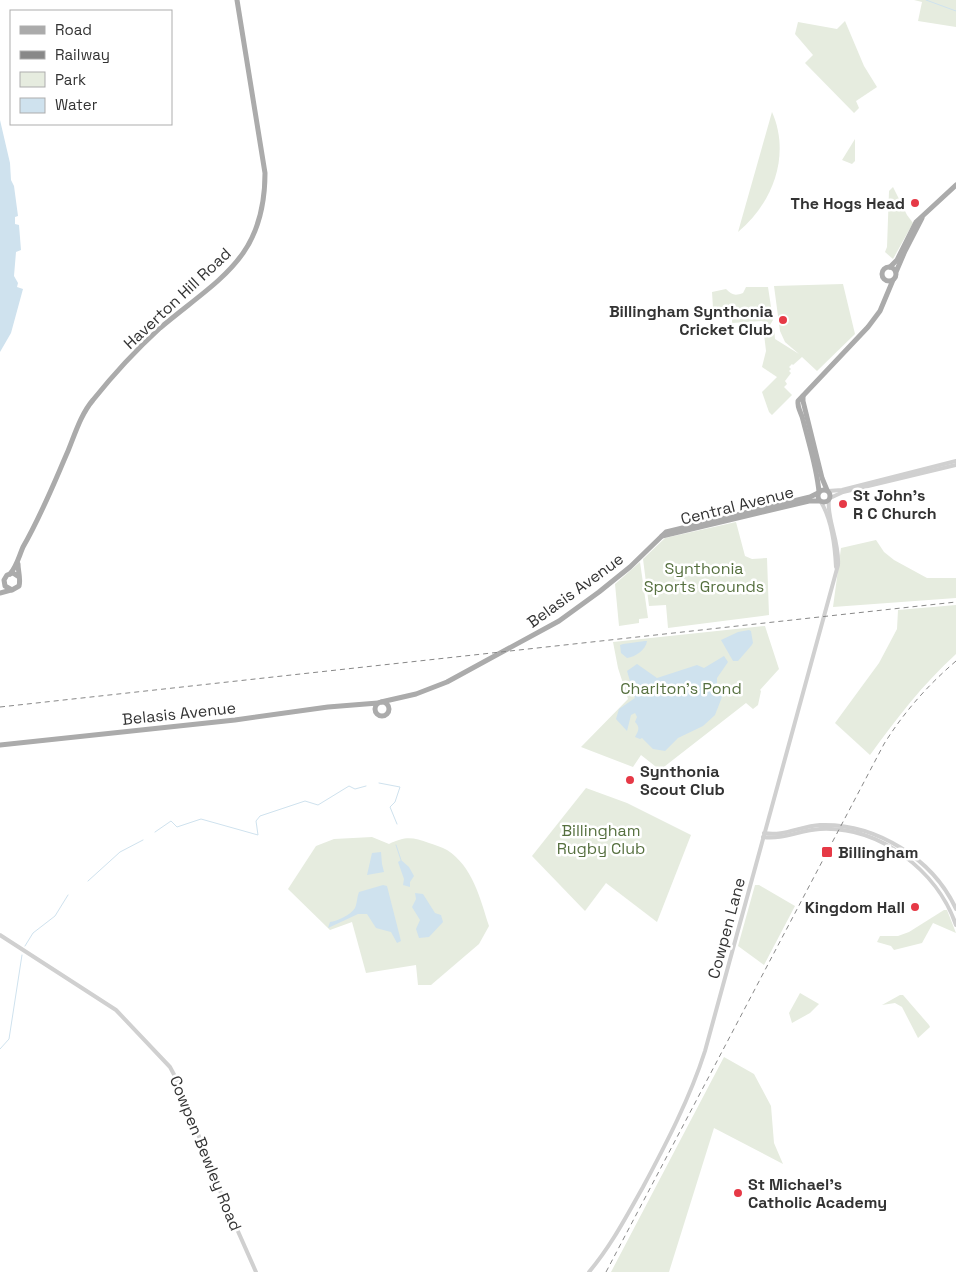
<svg xmlns="http://www.w3.org/2000/svg" width="956" height="1272" viewBox="0 0 956 1272" font-family="'Space Grotesk',sans-serif">
<style>
.green{fill:#e6ecdf}
.water{fill:#cfe2ee}
.lines{fill:none;stroke-linecap:round;stroke-linejoin:round}
.stream{stroke:#cfe2ee;stroke-width:1}
.minor{stroke:#d0d0d0;stroke-width:4}
.major{stroke:#ababab;stroke-width:5}
.rail{stroke:#888;stroke-width:1;stroke-dasharray:5 4;stroke-linecap:butt}
.poi-dot{fill:#e63946;stroke:#fff;stroke-width:2}
.labels{text-anchor:middle;stroke-width:5;stroke-linejoin:round;paint-order:stroke}
.poi-label{font-size:16px;font-weight:bold;fill:#333;stroke:#fff;text-anchor:start}
.street-label{font-size:16px;fill:#333;stroke:#fff}
.park-label{font-size:16px;fill:#56703f;stroke:#fff}
</style>
<rect width="100%" height="100%" fill="#fff"/>
<g class="green">
<polygon points="914,0 956,0 956,27 918,21 922,2"/>
<polygon points="845,21 864,66 877,87 856,101 859,108 854,113 805,63 813,55 795,34 798,22 837,29"/>
<path d="M772,112C791,155 773,203 738,232Z"/>
<polygon points="855,139 855,161 852,164 842,160"/>
<polygon points="893,187 907,215 913,223 893,259 885,252 887,247 889,191"/>
<polygon points="843,284 855,334 817,371 802,357 793,365 792,364 789,367 791,369 789,371 791,373 785,381 787,384 784,387 792,395 772,415 769,412 762,392 777,377 762,367 766,351 764,334 765,328 774,327 775,339 799,354 785,342 780,331 774,286"/>
<path d="M746,287H768L773,320L770,325H767L762,321L732,323V313L726,307L713,308L712,292L726,289C732,295 735,296 743,293Z"/>
<polygon points="736,522 745,556 752,559 767,558 769,615 668,628 666,605 649,606 643,559 665,538"/>
<polygon points="876,540 884,552 894,560 927,578 956,578 956,598 833,607 841,548"/>
<polygon points="640,562 648,618 639,619 639,623 619,626 615,584"/>
<path d="M956,605V654C922,685 897,718 870,755L835,723L879,663L897,629L898,610Z"/>
<polygon points="765,626 779,669 760,690 761,691 758,705 753,709 746,703 660,770 641,755 633,767 581,747 628,699 618,668 613,642"/>
<polygon points="586,788 627,803 691,835 657,922 606,883 585,911 532,856"/>
<path d="M372,837L389,844C405,836 413,837 429,843C435,845 442,847 447,850C473,867 480,898 489,926L479,944L431,985H418L416,965L366,973L352,922L330,930L288,889L316,846L334,839Z"/>
<polygon points="755,885 759,885 795,906 764,965 738,946"/>
<polygon points="944,910 947,910 956,933 933,923 922,943 894,950 891,946 877,942 880,936 898,936 909,932"/>
<polygon points="800,993 819,1004 810,1013 792,1023 789,1013"/>
<polygon points="900,995 903,995 929,1025 930,1027 918,1038 902,1007 895,1003 882,1005"/>
<polygon points="724,1057 754,1074 771,1106 774,1143 783,1164 714,1128 669,1272 611,1272"/>
</g>
<g class="water">
<polygon points="0,120 10,163 11,180 14,186 18,216 15,217 15,224 19,225 21,250 16,252 14,276 18,283 17,287 23,289 11,333 0,352"/>
<polygon points="749,630 751,631 753,643 751,646 738,661 733,661 721,640 738,632"/>
<path d="M645,641H647C646,650 635,657 627,658L621,653L620,645L623,644Z"/>
<path d="M724,656L728,662L717,678V684L722,692V697L715,715L703,726L678,738L665,751L653,749L642,738L640,739L635,737C639,730 640,727 635,722L637,717L635,713L631,715L627,731L616,719L619,709L635,698L627,671L637,664L657,678L697,665L704,668Z"/>
<polygon points="381,852 382,864 384,872 367,875 372,853"/>
<polygon points="401,860 409,867 414,876 410,882 410,887 403,885 404,879 398,862"/>
<path d="M383,885L387,886L401,941L397,943L391,932L376,928L367,914H358L328,928L330,922C337,921 351,915 355,908C357,904 357,897 359,892Z"/>
<polygon points="415,893 423,894 435,913 441,915 443,922 429,937 419,938 416,929 420,920 412,907 416,899"/>
</g>
<g class="lines">
<g class="stream">
<polyline points="926,0 956,11"/>
<polyline points="379,783 400,787 395,802 390,807 397,824"/>
<polyline points="155,832 171,821 177,827 201,819 258,835 256,821 260,816 305,801 318,805 349,786 355,789 366,786"/>
<polyline points="396,845 401,860"/>
<polyline points="88,881 120,852 143,840"/>
<polyline points="25,946 33,933 55,916 68,895"/>
<polyline points="0,1049 9,1039 22,955"/>
</g>
<g class="minor">
<polyline points="828,491 842,490 956,461"/>
<polyline points="830,498 843,492 956,465"/>
<path d="M821,502C832,520 835,546 836,567"/>
<path d="M764,833C783,837 801,826 820,825C876,823 933,859 956,909"/>
<path d="M763,837C783,840 800,830 820,829C879,826 937,870 956,925"/>
<polyline points="0,935 116,1010 170,1067 179,1084 217,1184 256,1272"/>
<path d="M589,1272C611,1246 626,1217 643,1187C666,1144 690,1098 705,1051L838,565C840,544 826,516 829,500"/>
</g>
<g class="major">
<circle cx="889" cy="274" r="7"/>
<polyline points="890,267 897,260 916,222 956,185"/>
<polyline points="896,272 905,251 922,218"/>
<polyline points="803,396 803,401 822,478 827,490"/>
<circle cx="824" cy="496" r="6"/>
<path d="M819,492C817,468 809,444 803,420C802,414 797,408 798,401L868,327L880,311L893,280"/>
<polyline points="662,536 809,501 820,501"/>
<path d="M18,564C18,571 21,579 19,586L12,590L5,586L4,580L7,575L13,573L19,577"/>
<path d="M10,574C17,566 19,556 23,547C41,516 54,483 68,451C75,434 81,414 93,400C113,375 136,350 160,328C218,279 265,259 265,173L237,0"/>
<polyline points="0,593 11,590"/>
<circle cx="382" cy="709" r="7"/>
<polyline points="381,702 416,694 447,682 559,621 599,592 630,567 666,532 810,497 818,493"/>
<polyline points="0,745 235,720 328,707 378,703"/>
</g>
<g class="rail">
<polyline points="0,707 956,602"/>
<path d="M606,1272L884,744C904,712 928,685 956,661"/>
</g>
</g>
<g class="poi-dot">
<circle cx="915" cy="203" r="5"/>
<circle cx="783" cy="320" r="5"/>
<circle cx="843" cy="504" r="5"/>
<circle cx="630" cy="780" r="5"/>
<rect x="821" y="846" width="12" height="12" rx="2.5"/>
<circle cx="915" cy="907" r="5"/>
<circle cx="738" cy="1193" r="5"/>
</g>
<g class="labels">
<g class="poi-label">
<text x="905" y="209" text-anchor="end">The Hogs Head</text>
<text x="773" y="317" text-anchor="end">Billingham Synthonia<tspan x="773" dy="18">Cricket Club</tspan></text>
<text x="853" y="501">St John's<tspan x="853" dy="18">R C Church</tspan></text>
<text x="640" y="777">Synthonia<tspan x="640" dy="18">Scout Club</tspan></text>
<text x="838" y="858">Billingham</text>
<text x="905" y="913" text-anchor="end">Kingdom Hall</text>
<text x="748" y="1190">St Michael's<tspan x="748" dy="18">Catholic Academy</tspan></text>
</g>
<g class="street-label">
<text transform="translate(177 298) rotate(-43)" y="6">Haverton Hill Road</text>
<text transform="translate(737 505) rotate(-14)" y="6">Central Avenue</text>
<text transform="translate(575 590) rotate(-36)" y="6">Belasis Avenue</text>
<text transform="translate(179 713) rotate(-6)" y="6">Belasis Avenue</text>
<text transform="translate(726 928) rotate(-75)" y="6">Cowpen Lane</text>
<text transform="translate(206 1153) rotate(68)" y="6">Cowpen Bewley Road</text>
</g>
<g class="park-label">
<text x="704" y="574">Synthonia<tspan x="704" dy="18">Sports Grounds</tspan></text>
<text x="681" y="694">Charlton's Pond</text>
<text x="601" y="836">Billingham<tspan x="601" dy="18">Rugby Club</tspan></text>
</g>
</g>
<rect x="10" y="10" width="162" height="115" fill="#ffffff" stroke="#adadad"/>
<rect x="20" y="26" width="25" height="8" fill="#ababab" stroke="#adadad"/>
<text x="55" y="35" font-size="15" fill="#333333">Road</text>
<rect x="20" y="51" width="25" height="8" fill="#888888" stroke="#adadad"/>
<text x="55" y="60" font-size="15" fill="#333333">Railway</text>
<rect x="20" y="72" width="25" height="15" fill="#e6ecdf" stroke="#adadad"/>
<text x="55" y="85" font-size="15" fill="#333333">Park</text>
<rect x="20" y="98" width="25" height="15" fill="#cfe2ee" stroke="#adadad"/>
<text x="55" y="110" font-size="15" fill="#333333">Water</text>
</svg>
